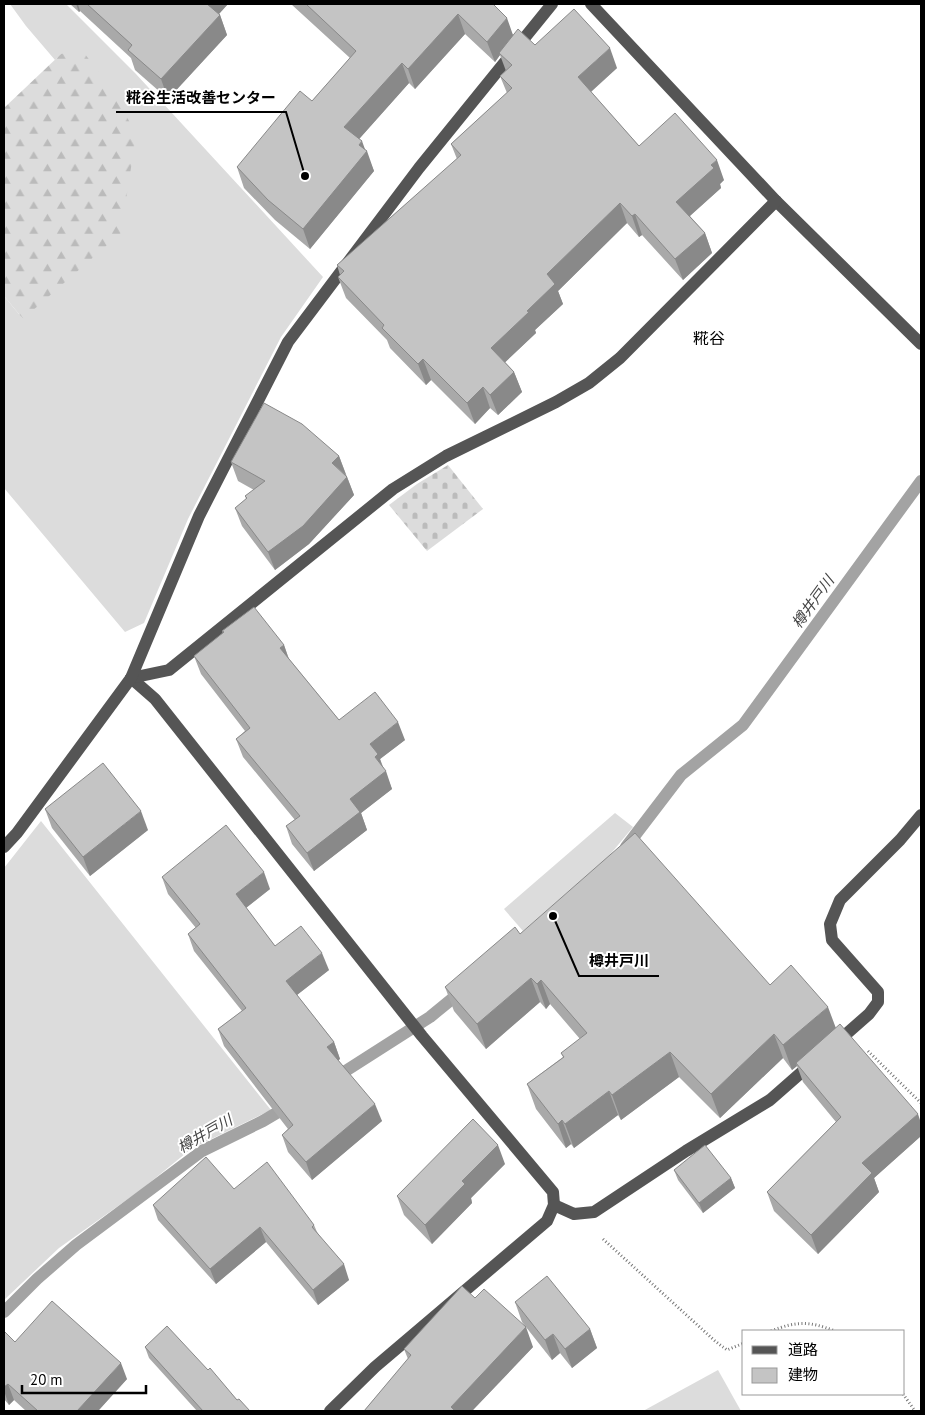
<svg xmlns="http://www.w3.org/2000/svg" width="925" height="1415" viewBox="0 0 925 1415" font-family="'PT Sans','Noto Sans JP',sans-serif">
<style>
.grass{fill:#dcdcdc}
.forest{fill:url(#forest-firs)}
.cemetery{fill:url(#cemetery-stones)}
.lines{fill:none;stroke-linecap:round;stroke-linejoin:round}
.stream{stroke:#a3a3a3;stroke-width:12}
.path{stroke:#777;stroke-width:3;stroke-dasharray:1 2.5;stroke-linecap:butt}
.minor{stroke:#555;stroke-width:12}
.wall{fill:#a9a9a9}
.shaded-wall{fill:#898989}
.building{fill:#c4c4c4;stroke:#898989}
.labels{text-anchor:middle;stroke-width:4;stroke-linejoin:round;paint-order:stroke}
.water-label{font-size:15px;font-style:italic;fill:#444;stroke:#fff}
.quarter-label{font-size:16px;fill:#000;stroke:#fff}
.leader{fill:none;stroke:#000;stroke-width:2}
.callout-dot{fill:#000;stroke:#fff;stroke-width:2}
.callout-label{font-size:15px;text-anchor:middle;font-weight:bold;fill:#000;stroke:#fff;stroke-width:4;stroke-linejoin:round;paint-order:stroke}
</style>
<defs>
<pattern id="forest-firs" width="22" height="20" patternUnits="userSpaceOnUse" patternTransform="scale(1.25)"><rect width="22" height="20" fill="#dcdcdc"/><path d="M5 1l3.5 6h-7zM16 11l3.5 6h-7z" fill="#bbb"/></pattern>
<pattern id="cemetery-stones" width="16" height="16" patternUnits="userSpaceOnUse" patternTransform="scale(1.25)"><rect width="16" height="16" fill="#dcdcdc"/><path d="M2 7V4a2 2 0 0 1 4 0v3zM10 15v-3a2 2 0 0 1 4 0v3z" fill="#bbb"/></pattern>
</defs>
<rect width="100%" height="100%" fill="#fff"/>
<g class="grass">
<polygon points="10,4 66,4 136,74 323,277 281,337 188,519 144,623 125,632 4,488 4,296 23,319 61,54 55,60 26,26"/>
<polygon points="615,813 633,827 608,857 523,931 504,909"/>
<polygon points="41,821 271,1110 191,1149 142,1189 59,1248 4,1300 4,868"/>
<polygon points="718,1370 741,1411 643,1411"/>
</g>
<polygon class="forest" points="82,50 117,97 136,135 121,233 23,319 4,296 4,108 61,54"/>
<polygon class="cemetery" points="448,465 483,509 427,551 389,505 417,484"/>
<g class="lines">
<g class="stream">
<polyline points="626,847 681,775 743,725 921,481"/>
<polyline points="333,1079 430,1017 463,990"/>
<polyline points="4,1312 37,1279 76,1245 202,1151 263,1121 290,1105"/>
</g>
<g class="path">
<polyline points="868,1051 921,1103"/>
<polyline points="603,1239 715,1341 727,1350 744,1343"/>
<path d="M771,1331C797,1321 809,1321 835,1331"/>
<polyline points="903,1394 915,1411"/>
</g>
<g class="minor">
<polyline points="591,4 776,201 921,344"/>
<polyline points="131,678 155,699 422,1036 553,1192 554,1205 547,1221 375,1367 330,1411"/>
<polyline points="131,678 169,670 393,489 446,456 556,402 589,383 620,358 776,201"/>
<polyline points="4,847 17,833 131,678 199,516 288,342 419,168 552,4"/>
<polyline points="836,1043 869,1014 878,1002 878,992 832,940 830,924 840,900 900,840 921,815"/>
<polyline points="554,1205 574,1214 594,1212 686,1151 770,1100 811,1064"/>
</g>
</g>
<g class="wall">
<polygon points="70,4 228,4 218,14 220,15 227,35 168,99 135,70 131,58 80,11 79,12"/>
<polygon points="291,4 493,4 513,35 535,45 617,68 591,92 639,146 724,180 720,184 721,188 690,216 705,233 712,253 683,280 642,235 639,237 627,223 558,291 563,304 535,330 536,333 505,362 514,372 522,392 498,415 490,408 475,424 431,380 426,385 390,348 387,340 346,298 338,277 340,275 337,265 457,159 451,144 507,93 500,76 506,71 500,55 495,62 465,34 415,89 409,83 359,139 365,150 374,171 310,249 275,220 244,188 237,167 312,101 350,58"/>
<polygon points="339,456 354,495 309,544 275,570 242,526 235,508 246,499 245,496 254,490 238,481 231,462"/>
<polygon points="222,631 284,645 289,659 339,720 405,740 380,759 392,789 361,813 367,830 314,871 292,844 286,826 295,820 243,757 236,739 245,731 201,674 194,656 223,634"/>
<polygon points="45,809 148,830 90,876 52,828"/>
<polygon points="162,877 270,889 246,908 275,946 329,970 297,995 334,1042 340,1059 338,1060 382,1121 312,1180 288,1152 282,1135 288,1129 224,1046 218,1029 242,1011 194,951 188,934 196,928 168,894"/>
<polygon points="520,934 770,985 836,1028 921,1123 921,1136 874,1178 879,1192 818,1254 774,1211 767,1192 836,1122 803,1082 797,1066 792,1070 783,1058 720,1118 679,1077 621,1120 618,1115 574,1148 571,1144 566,1148 536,1109 527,1084 563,1057 561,1053 580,1039 550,1004 546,1009 540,1002 486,1049 454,1011 445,987"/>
<polygon points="505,1164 471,1198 472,1203 432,1244 404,1215 397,1196"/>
<polygon points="674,1170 731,1178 735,1188 703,1213 678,1180"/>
<polygon points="234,1189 314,1225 317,1232 349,1280 318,1305 266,1242 216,1284 158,1220 153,1205"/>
<polygon points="475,1298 533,1347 472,1411 364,1411 408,1359 404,1349"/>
<polygon points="515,1302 590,1329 597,1348 572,1368 560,1353 552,1360 522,1322"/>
<polygon points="4,1331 15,1342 127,1379 98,1411 26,1411 14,1400 9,1405 4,1399"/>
<polygon points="145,1347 208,1370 237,1400 250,1411 197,1411 149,1358"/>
</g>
<g class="shaded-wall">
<polygon points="76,4 78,4 80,11 79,12"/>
<polygon points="205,4 228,4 212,22"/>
<polygon points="458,14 465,34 415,89 408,69"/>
<polygon points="220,15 227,35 168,99 161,79"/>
<polygon points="507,18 514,38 499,53 500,55 495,62 487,42"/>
<polygon points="610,48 617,68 585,97 578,77"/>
<polygon points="402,63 409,83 352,147 344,127"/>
<polygon points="362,141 366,152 367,151 374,171 310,249 303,229"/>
<polygon points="717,160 724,180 720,184 721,188 683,222 676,202 711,165"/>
<polygon points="620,203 627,223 558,291 563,304 535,330 536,333 498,369 491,348 527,311 547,274"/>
<polygon points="635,214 642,235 639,237 632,216"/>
<polygon points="705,233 712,253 683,280 675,259"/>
<polygon points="423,359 431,380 426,385 418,364"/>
<polygon points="514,372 522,392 498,415 490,395"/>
<polygon points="483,387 490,408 475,424 467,403"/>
<polygon points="339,456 346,475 332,463"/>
<polygon points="347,477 354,495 309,544 275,570 268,552"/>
<polygon points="284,645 290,663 280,648"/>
<polygon points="398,722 405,740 380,759 384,772 386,771 392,789 361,813 367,830 314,871 307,853 350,799 370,744"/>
<polygon points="141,811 148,830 90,876 83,857"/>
<polygon points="264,872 270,889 242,911 236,894"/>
<polygon points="322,953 329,970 293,998 286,981"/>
<polygon points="531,978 540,1002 486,1049 477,1024"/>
<polygon points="541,980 550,1004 546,1009 537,984"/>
<polygon points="828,1007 837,1031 796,1063 797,1066 792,1070 783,1045"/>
<polygon points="774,1034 783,1058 720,1118 711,1094"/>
<polygon points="334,1042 340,1059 333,1064 327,1047"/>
<polygon points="670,1052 679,1077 621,1120 612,1095"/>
<polygon points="609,1091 618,1115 574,1148 565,1124"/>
<polygon points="375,1104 382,1121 312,1180 306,1162"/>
<polygon points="918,1114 921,1123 921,1136 874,1178 879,1192 818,1254 811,1235 862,1163"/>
<polygon points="562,1120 571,1144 566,1148 558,1124"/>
<polygon points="498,1145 505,1164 471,1198 472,1203 432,1244 425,1225 462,1181"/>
<polygon points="731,1178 735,1188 703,1213 699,1203"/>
<polygon points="260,1227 266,1242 216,1284 210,1269"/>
<polygon points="344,1264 349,1280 318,1305 313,1290"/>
<polygon points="526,1327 533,1347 472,1411 452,1411 451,1407"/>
<polygon points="590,1329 597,1348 572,1368 565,1349"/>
<polygon points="553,1334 560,1353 552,1360 545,1340"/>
<polygon points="121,1363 127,1379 98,1411 77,1411"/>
<polygon points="8,1384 14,1400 9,1405 4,1391 4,1387"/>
</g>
<g class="building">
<polygon points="87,4 207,4 220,15 161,79 128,50 132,45"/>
<polygon points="306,4 493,4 507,18 487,42 458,14 408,69 402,63 344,127 362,141 359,145 367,151 303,229 268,200 237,167 300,91 312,101 356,51"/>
<polygon points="574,9 610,48 578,77 639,146 675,113 717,160 711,165 714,168 676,202 705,233 675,259 635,214 632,216 620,203 547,274 555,284 527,311 529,312 491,348 514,372 490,395 483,387 467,403 423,359 418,364 382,328 384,325 338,277 344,271 337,265 461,155 451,144 512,88 500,76 512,65 499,53 518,29 535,45"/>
<polygon points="264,403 302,424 339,456 332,463 347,477 303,526 268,552 235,508 247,498 245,496 265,481 231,462"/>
<polygon points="254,607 284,645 280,648 339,720 375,692 398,722 370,744 378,754 375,757 386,771 350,799 360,812 307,853 286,826 300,816 236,739 250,728 194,656 224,632 222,631"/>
<polygon points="103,763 141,811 83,857 45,809"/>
<polygon points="226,825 264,872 236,894 275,946 301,926 322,953 286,981 334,1042 327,1047 375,1104 306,1162 282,1135 293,1125 218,1029 246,1008 188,934 200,924 162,877"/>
<polygon points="635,833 770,985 791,965 828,1007 783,1045 774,1034 711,1094 670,1052 612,1095 609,1091 565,1124 562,1120 558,1124 527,1084 564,1057 561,1053 587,1033 541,980 537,984 531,978 477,1024 445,987 515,927 520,934"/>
<polygon points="840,1024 918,1114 862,1163 872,1173 811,1235 767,1192 841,1117 796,1063"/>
<polygon points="473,1119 498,1145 462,1181 465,1184 425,1225 397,1196"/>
<polygon points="705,1145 731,1178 699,1203 674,1170"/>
<polygon points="206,1157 234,1189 267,1162 314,1225 312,1227 344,1264 313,1290 260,1227 210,1269 153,1205"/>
<polygon points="547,1276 590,1329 565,1349 553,1334 545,1340 515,1302"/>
<polygon points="462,1286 475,1298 484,1289 526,1327 451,1407 455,1411 364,1411 411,1355 404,1349"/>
<polygon points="52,1301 121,1363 77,1411 38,1411 8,1384 4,1387 4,1331 15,1342"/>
<polygon points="167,1326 208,1370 210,1368 237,1400 239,1399 250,1411 203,1411 145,1347"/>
</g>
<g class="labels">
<g class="water-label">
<text transform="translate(813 602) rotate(-54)" y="5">樽井戸川</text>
<text transform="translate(205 1134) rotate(-30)" y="5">樽井戸川</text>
</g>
<g class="quarter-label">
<text x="709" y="344">糀谷</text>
</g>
</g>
<path class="leader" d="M305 176L286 112H116M553 916L579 976H659"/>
<g class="callout-dot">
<circle cx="305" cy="176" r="5"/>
<circle cx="553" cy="916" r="5"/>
</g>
<g class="callout-label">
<text x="201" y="103">糀谷生活改善センター</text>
<text x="619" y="966">樽井戸川</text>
</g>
<rect width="925" height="1415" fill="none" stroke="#000000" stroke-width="10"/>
<rect x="742" y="1330" width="162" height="65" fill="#ffffff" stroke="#999999"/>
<rect x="752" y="1346" width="25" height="8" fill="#555555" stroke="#999999"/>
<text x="788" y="1355" font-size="15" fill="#000000">道路</text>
<rect x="752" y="1368" width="25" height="15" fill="#c4c4c4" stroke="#999999"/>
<text x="788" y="1380" font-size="15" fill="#000000">建物</text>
<path d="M22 1385v8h124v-8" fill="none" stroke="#000000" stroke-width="2.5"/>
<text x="30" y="1385" font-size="15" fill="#000000" stroke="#ffffff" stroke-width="4" paint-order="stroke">20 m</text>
</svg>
